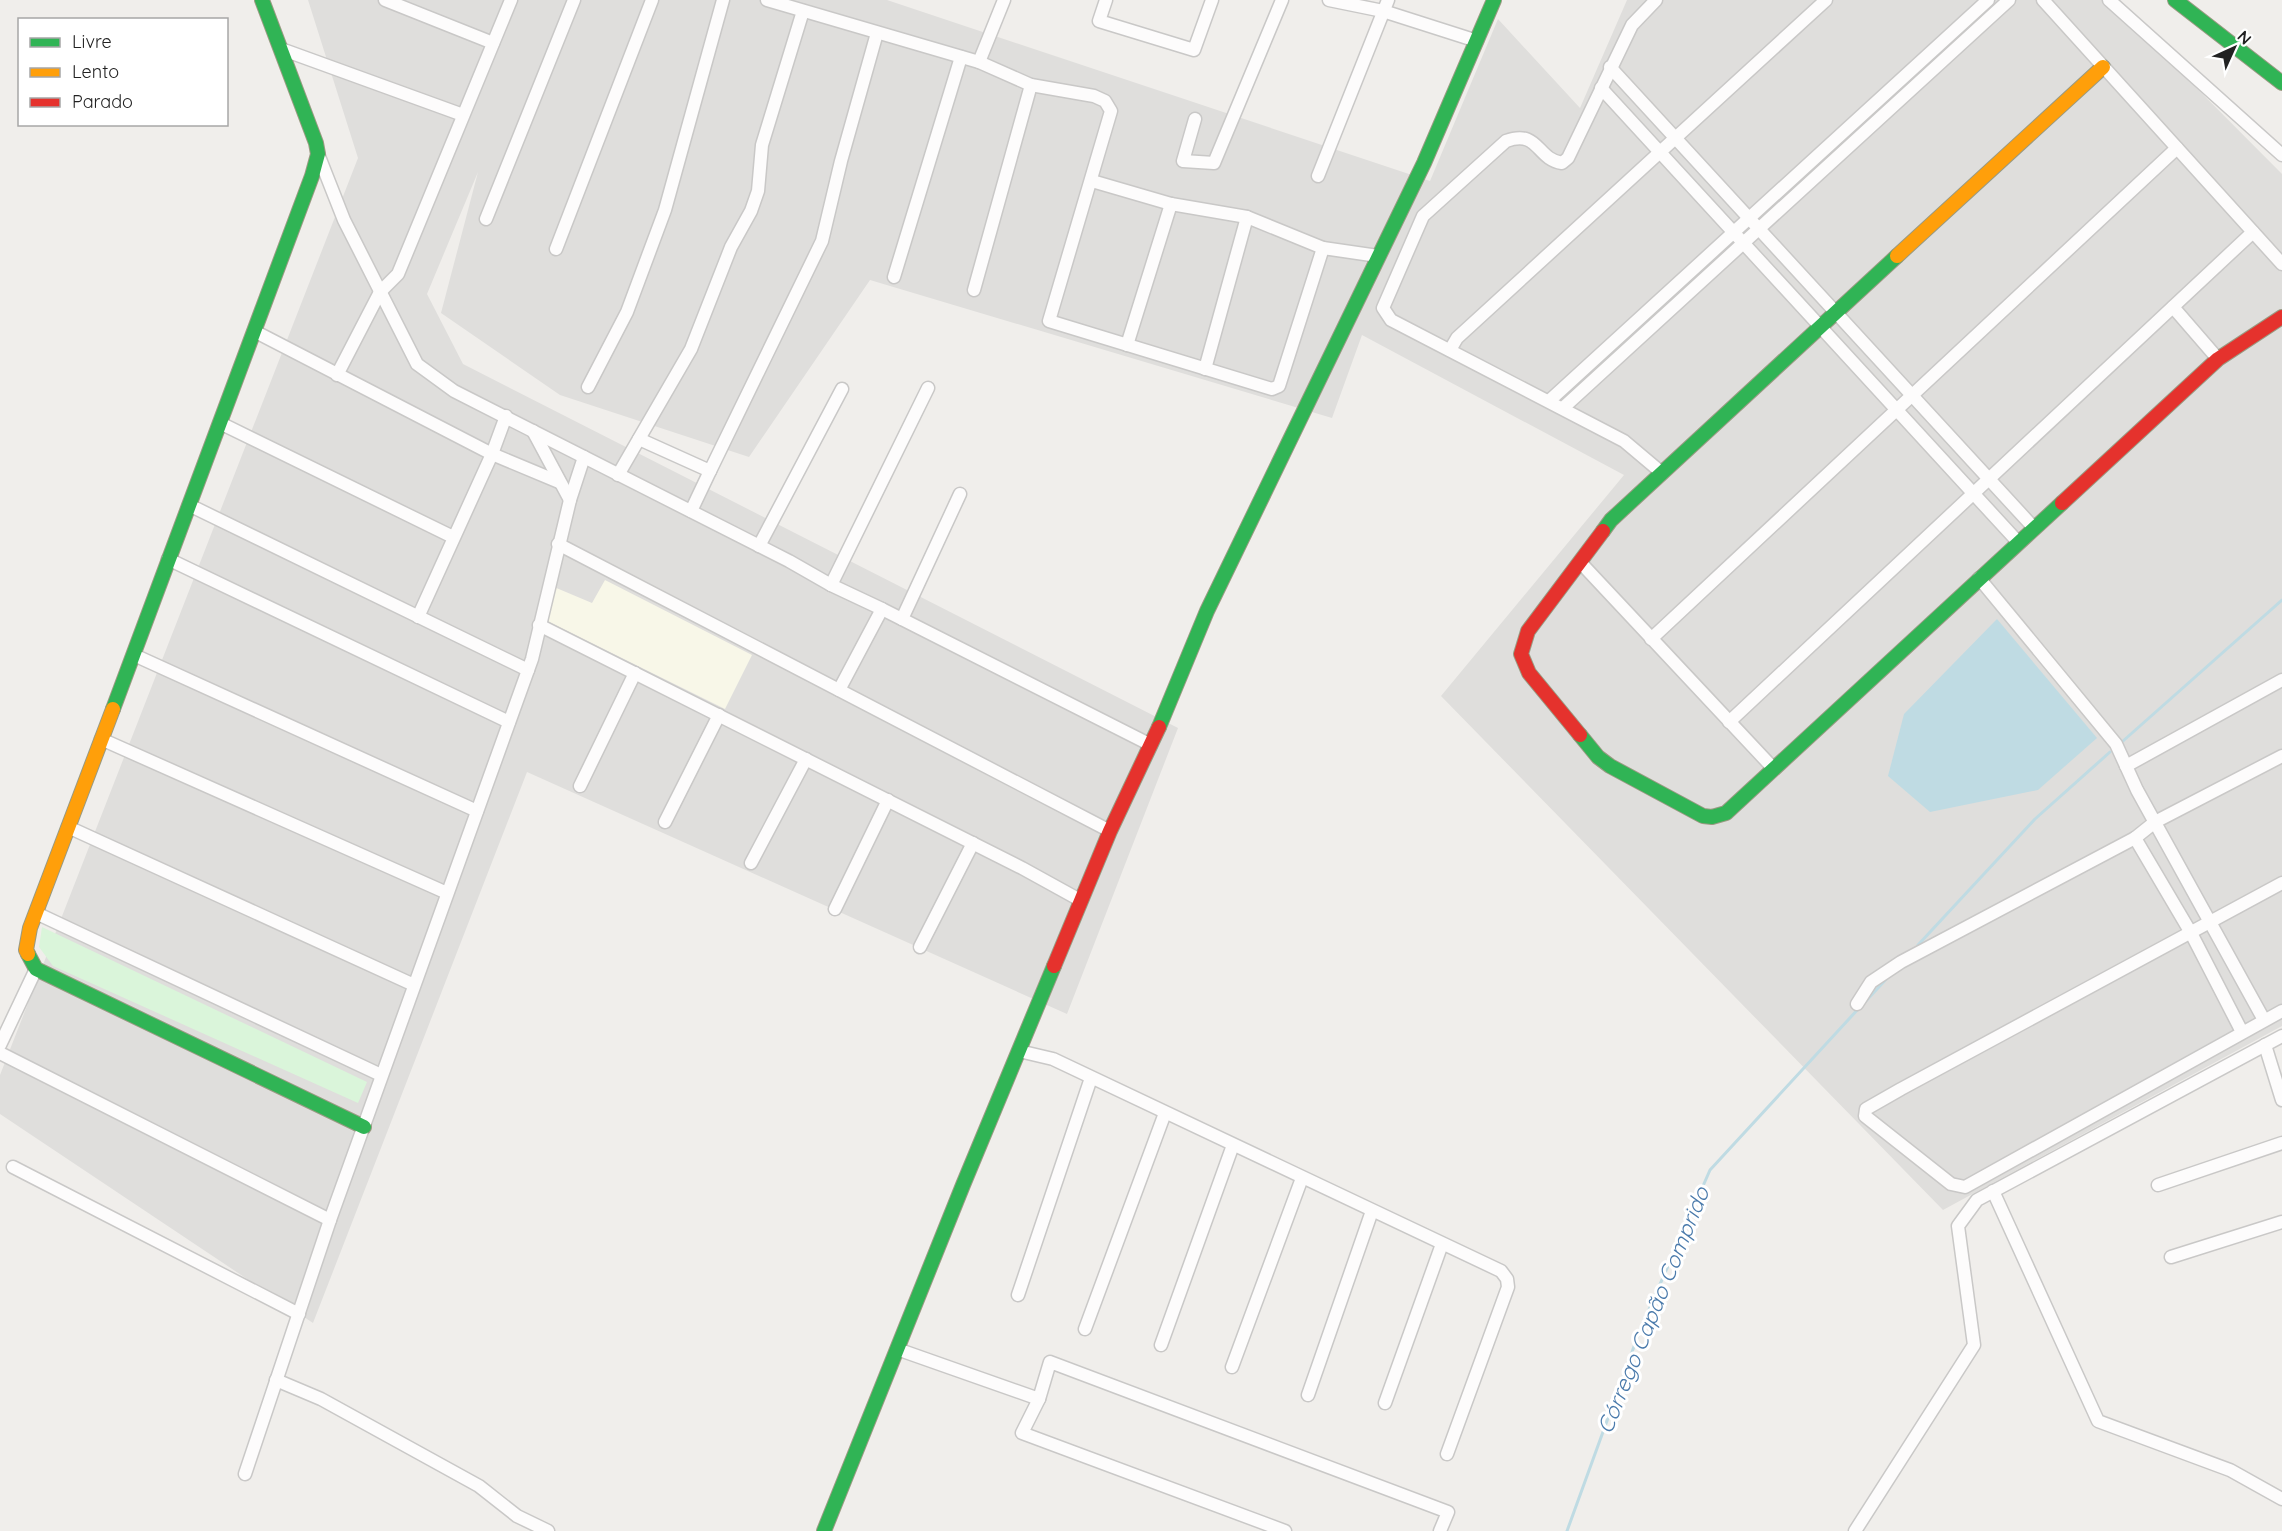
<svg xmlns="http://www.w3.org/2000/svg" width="2282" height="1531" viewBox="0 0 2282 1531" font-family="Quicksand,sans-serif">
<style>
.residential{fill:#dfdedc}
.education{fill:#f8f7e8}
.park{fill:#daf5da}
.water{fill:#bfdbe3}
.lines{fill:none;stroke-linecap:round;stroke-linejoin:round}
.stream{stroke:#bfdbe3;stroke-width:3}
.street-casing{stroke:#c9c8c7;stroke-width:15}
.fast-casing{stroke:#999a82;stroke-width:16}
.slow-casing{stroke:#999a82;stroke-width:16}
.jam-casing{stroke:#999a82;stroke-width:16}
.street{stroke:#fdfcfc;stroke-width:12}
.fast{stroke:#30b455;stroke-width:14}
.slow{stroke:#ff9f0a;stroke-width:14}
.jam{stroke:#e5322d;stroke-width:14}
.labels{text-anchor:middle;stroke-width:6;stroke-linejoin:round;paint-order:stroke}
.water-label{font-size:22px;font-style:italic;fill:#4a7aab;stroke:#fff}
</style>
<rect width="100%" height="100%" fill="#f0eeeb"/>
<polygon class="residential" points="308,0 887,0 1430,181 1498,19 1580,108 1627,0 2109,0 2282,174 2282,1026 1943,1210 1441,696 1624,475 1362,335 1332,418 870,280 749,457 560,395 441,313 478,172 427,294 463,364 1178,728 1067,1014 527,772 313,1323 0,1114 0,1075 358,158"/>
<polygon class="education" points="605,580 752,655 725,709 547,621 554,587 592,603"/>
<polygon class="park" points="42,927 367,1082 358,1103 53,966 39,947"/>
<polygon class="water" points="1997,619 2097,738 2038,790 1930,812 1888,776 1904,714"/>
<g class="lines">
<g class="stream">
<polyline points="2123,741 2282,600"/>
<polyline points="1918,945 2035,819 2110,752"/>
<polyline points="1865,1002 1889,976"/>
<polyline points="1567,1531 1640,1330 1710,1170 1860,1007"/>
</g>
<defs>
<g id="street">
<polyline points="385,0 493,43"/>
<polyline points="767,0 979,62 1031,85 1094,96 1105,101 1111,111 1049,321 1272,389 1279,386 1323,248"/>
<polyline points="1106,0 1099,21 1194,50 1212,0"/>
<polyline points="1329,0 1383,11 1477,41"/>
<path d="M1656,0L1632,25L1568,158L1562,163C1536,159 1539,129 1506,141L1423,216L1383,308L1391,320L1624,441L1662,473"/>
<polyline points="2043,0 2282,264"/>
<polyline points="2109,0 2282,155"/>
<polyline points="281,49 463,115"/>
<polyline points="979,62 1004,0"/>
<polyline points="1610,67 2034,528"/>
<polyline points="1601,88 2018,542"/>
<polyline points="1195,119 1183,161 1214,163 1282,0"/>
<polyline points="318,154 344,220 417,364 454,391 789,561 831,585 882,609 1151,745"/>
<polyline points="1318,176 1388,0"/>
<polyline points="1092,181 1171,204 1247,217 1323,248 1378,256"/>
<polyline points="486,219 574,0"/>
<polyline points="556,249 652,0"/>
<polyline points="894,277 961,57"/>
<polyline points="974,290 1031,85"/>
<polyline points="2173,307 2218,359"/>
<polyline points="254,331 492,454 559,482"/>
<polyline points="1127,345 1171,204"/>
<polyline points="1450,350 1457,338 1826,0"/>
<polyline points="1205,369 1247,217"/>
<polyline points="337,375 380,292 398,274 511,0"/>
<polyline points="588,387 627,312 665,210 723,0"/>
<polyline points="1549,401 1988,0"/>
<polyline points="1563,408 2009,0"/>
<polyline points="220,423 453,537"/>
<polyline points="533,431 570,500"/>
<polyline points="639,439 710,471 822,241 841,161 877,33"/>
<polyline points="618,475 691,349 731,247 751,211 758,191 762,145 803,11"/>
<polyline points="189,505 528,670"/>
<polyline points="691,511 710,471"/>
<polyline points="558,544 1110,831"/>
<polyline points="759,546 842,389"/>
<polyline points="168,559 509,722"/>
<polyline points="1580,562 1773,768"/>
<polyline points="1979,578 2116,744 2137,790 2264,1020"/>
<polyline points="831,585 928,388"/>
<polyline points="418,617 492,454 506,416"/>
<polyline points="902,619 960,494"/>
<polyline points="539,625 1022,868 1080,900"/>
<polyline points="1651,639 2177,148"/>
<polyline points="134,655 477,811"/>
<polyline points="839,690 882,609"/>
<polyline points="1729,722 2253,232"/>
<polyline points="101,739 447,893"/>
<polyline points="2126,766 2282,680"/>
<polyline points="580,786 635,673"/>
<polyline points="665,822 719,715"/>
<polyline points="68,827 414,985"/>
<polyline points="2135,838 2191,933 2242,1032"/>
<polyline points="751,863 806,759"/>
<polyline points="2282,883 1901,1089 1866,1109 1865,1116 1951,1184 1965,1187 2282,1011"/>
<polyline points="835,909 888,800"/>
<polyline points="36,913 381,1075"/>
<polyline points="920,947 973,843"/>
<polyline points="1857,1004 1871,982 1901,962 2135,838 2155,822 2282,756"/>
<polyline points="0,1045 36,969"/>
<polyline points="2265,1045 2282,1100"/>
<polyline points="1019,1051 1053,1059 1501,1271 1507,1279 1508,1287 1447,1454"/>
<polyline points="0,1053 330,1220"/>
<polyline points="13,1167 299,1314"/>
<polyline points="2158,1185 2282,1143"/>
<polyline points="1993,1191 2098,1421 2230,1470 2282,1499"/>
<polyline points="2171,1257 2282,1222"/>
<polyline points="1018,1295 1091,1078"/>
<polyline points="1085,1329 1165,1113"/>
<polyline points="1161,1345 1233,1145"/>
<polyline points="897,1349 1039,1399"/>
<polyline points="1232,1367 1302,1178"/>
<polyline points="276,1380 321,1399 479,1486 517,1516 548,1531"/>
<polyline points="1308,1395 1372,1211"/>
<polyline points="1385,1403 1442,1244"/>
<polyline points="245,1474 330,1220 532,659 570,500 584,457"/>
<polyline points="1285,1531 1022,1433 1039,1399 1050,1362 1448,1512 1440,1531"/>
<polyline points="1855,1531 1974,1345 1958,1226 1977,1200 2282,1036"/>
</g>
<g id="fast">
<polyline points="2175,0 2282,83"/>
<polyline points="1603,531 1611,520 1897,256"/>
<polyline points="113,709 312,176 318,154 316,143 262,0"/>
<polyline points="1159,727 1207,611 1424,163 1494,0"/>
<polyline points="1580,735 1598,757 1610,766 1703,816 1712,817 1726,813 2062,503"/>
<polyline points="28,954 36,969 364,1127"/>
<polyline points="824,1531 963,1185 1054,966"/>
</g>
<g id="slow">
<polyline points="1897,256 2103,67"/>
<polyline points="28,954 26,950 30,928 113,709"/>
</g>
<g id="jam">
<polyline points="2062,503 2218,359 2282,317"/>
<polyline points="1580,735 1529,673 1521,654 1528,631 1603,531"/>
<polyline points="1054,966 1110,831 1159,727"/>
</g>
</defs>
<use href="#street" class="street-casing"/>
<use href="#fast" class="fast-casing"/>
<use href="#slow" class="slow-casing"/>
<use href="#jam" class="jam-casing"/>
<use href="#street" class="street"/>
<use href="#fast" class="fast"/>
<use href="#slow" class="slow"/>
<use href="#jam" class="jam"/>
</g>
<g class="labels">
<g class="water-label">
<text transform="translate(1653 1310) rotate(-68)" y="8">Córrego Capão Comprido</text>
</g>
</g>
<rect x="18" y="18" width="210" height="108" fill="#ffffff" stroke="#a7a7a7" stroke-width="1.5"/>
<rect x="30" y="38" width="30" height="9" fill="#30b455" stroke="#a7a7a7" stroke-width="1.5"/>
<text x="72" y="48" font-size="18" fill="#222222">Livre</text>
<rect x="30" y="68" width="30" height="9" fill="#ff9f0a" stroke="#a7a7a7" stroke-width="1.5"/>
<text x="72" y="78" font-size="18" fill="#222222">Lento</text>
<rect x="30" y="98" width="30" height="9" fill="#e5322d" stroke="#a7a7a7" stroke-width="1.5"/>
<text x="72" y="108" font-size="18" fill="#222222">Parado</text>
<g transform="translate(2234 48) rotate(45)" stroke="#ffffff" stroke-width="4.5" paint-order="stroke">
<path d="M0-4.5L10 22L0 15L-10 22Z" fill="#222222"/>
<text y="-9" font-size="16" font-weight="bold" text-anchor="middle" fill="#222222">N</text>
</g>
</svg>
